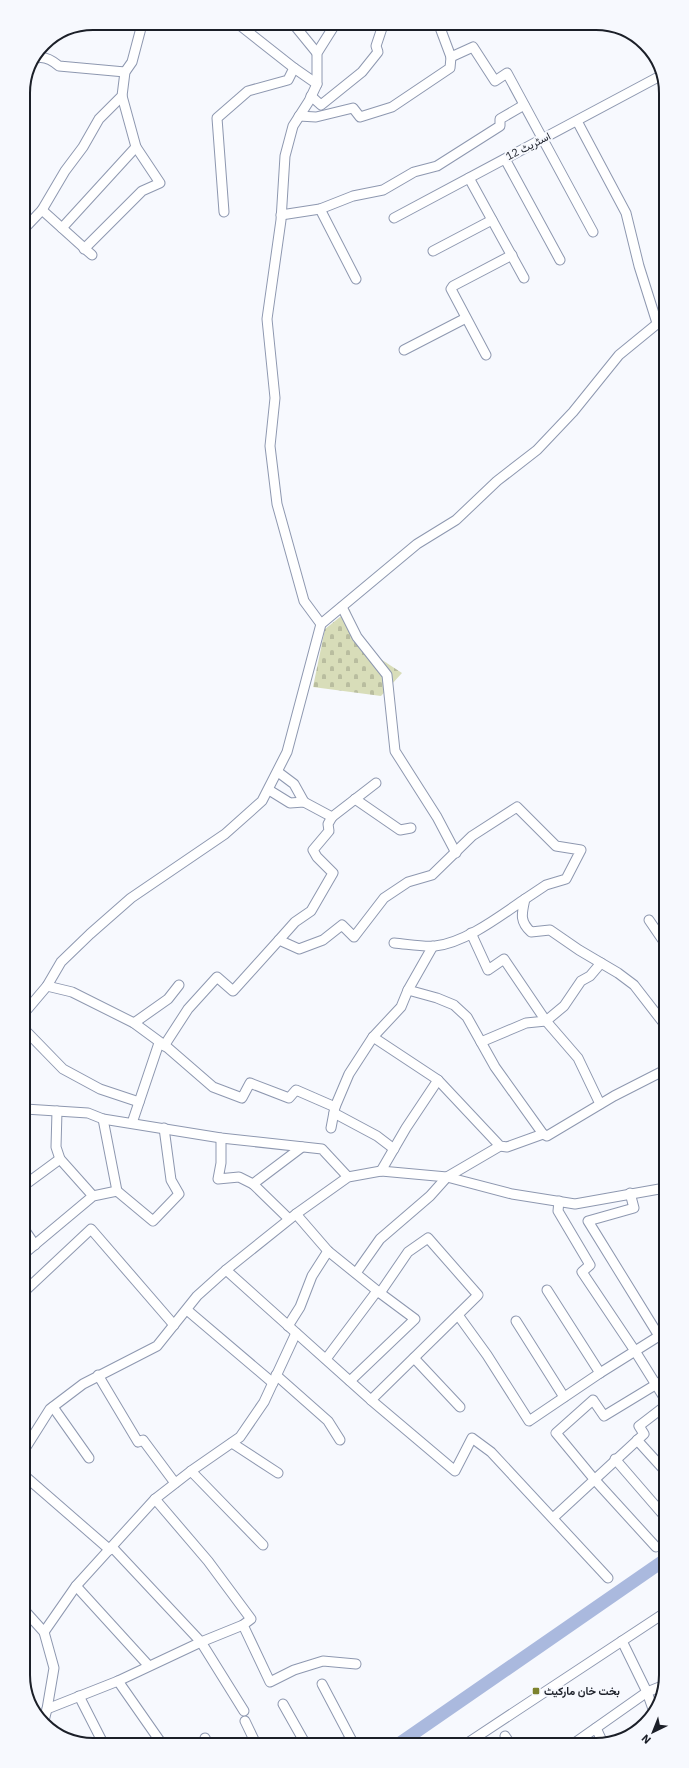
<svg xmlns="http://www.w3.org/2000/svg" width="689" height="1768" viewBox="0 0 689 1768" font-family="'IBM Plex Sans',Vazirmatn,sans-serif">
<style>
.cemetery{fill:url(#cemetery-stones)}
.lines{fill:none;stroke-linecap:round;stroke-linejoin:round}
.river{stroke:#aab9de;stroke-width:13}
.minor-casing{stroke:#8e98b0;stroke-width:11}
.minor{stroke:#fff;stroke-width:9}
.poi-dot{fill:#7d832e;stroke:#f7f9fe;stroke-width:1.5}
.labels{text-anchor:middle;stroke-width:4;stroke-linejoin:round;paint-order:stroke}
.street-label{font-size:11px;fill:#1b1f28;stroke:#f7f9fe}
.poi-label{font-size:11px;font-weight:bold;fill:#1b1f28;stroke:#f7f9fe;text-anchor:start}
.rim{fill:none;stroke:#1b1f28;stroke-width:2}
</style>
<defs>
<pattern id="cemetery-stones" width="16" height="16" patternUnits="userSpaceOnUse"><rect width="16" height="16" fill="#d8ddb9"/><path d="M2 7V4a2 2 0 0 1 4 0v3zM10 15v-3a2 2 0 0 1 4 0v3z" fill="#b9bd9f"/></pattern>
</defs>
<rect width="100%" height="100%" fill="#f7f9fe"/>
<polygon class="cemetery" points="350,609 353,641 402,673 381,696 313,687 325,629"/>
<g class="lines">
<polyline class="river" points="400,1743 666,1559"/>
<defs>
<g id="minor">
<polyline points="439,25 451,57 473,47 495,81 507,73 593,232"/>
<polyline points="295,26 317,53"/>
<polyline points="242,27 294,68"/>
<path d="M37,58C45,56 53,61 59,66L125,72"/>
<polyline points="311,96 321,105 362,72 378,52 376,46 383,25"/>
<polyline points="299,116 316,117 353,108 360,117 392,107 450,68 451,57"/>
<polyline points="577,121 626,213 639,266 657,323"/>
<polyline points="505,159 560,260"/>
<polyline points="469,178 524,278"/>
<polyline points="320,209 356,279"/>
<polyline points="42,210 92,255"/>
<polyline points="224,212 217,118 248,91 288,80 294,68 317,84"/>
<polyline points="281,215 320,209 353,196 383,190 414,172 437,166 500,126 500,119 524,105"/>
<polyline points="394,218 662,75"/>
<polyline points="62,228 136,147 122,96"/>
<polyline points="23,230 42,210 65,171 83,147 99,119 122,96 125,72 132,62 141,28"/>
<polyline points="84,249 142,191 160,183 136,147"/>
<polyline points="433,251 492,220"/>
<polyline points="404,350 466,318"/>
<polyline points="486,355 451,289 453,286 512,255"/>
<polyline points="342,607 357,637 387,675 395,751 437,817 456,853"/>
<polyline points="321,624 304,601 277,504 270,446 275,398 267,319 281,220 285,156 293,126 309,101 317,84 317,53 334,26"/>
<polyline points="278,772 294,784 304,802"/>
<polyline points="269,790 290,803 304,802 332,817 376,783"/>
<polyline points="355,799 400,830 411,828"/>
<polyline points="649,920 664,942"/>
<polyline points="471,933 488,970 504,959 546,1021 578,1058 600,1104"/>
<polyline points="279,940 295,922 311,911 333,873 317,857 313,850 329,831 328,824 332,817"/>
<path d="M394,943C407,944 422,947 435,946C465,943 500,916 525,899C522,913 519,921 531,932L550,930L579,950L618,973L634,985L665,1025"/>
<polyline points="47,986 72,992 134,1023 168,1048 213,1087 242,1098 250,1083 289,1098 296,1090 335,1107"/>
<polyline points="408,990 437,998 454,1005 467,1017 495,1067 543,1134 547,1136 614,1096 665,1070"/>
<polyline points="25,1012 47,986 61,962 90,934 131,898 225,834 262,801 287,752 321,624 417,544 456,520 497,481 537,450 573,412 619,355 663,319"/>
<polyline points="134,1023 168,999 179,985"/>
<polyline points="25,1030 63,1069 100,1089 139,1102"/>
<polyline points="373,1037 438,1080 500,1146 507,1147 543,1134"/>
<polyline points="481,1042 526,1023 546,1021 564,1006 581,981 590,976 601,963"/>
<polyline points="164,1046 188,1009 217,977 233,991 279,940 299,949 323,940 342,925 354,937 384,898 408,882 432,875 472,836 517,807 556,846 581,850 566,879 546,885 525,899"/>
<polyline points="25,1109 88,1113 103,1119 221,1138 322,1149 348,1177"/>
<polyline points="57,1111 56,1147 60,1159 93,1196"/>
<polyline points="334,1113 377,1136 394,1149"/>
<polyline points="103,1119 117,1191"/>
<polyline points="132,1123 159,1043"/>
<polyline points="331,1128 335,1107 349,1074 373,1037 401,1007 408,990 433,946"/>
<polyline points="221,1138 221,1163 218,1179 239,1177 253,1184 302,1147"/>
<polyline points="381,1171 406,1128 438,1080"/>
<polyline points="26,1184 60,1159"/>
<polyline points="253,1184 289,1219"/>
<polyline points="559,1201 558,1211 590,1265 582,1272 635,1351 665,1399"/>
<polyline points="296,1214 328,1251 380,1293 408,1252 428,1238 478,1295 371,1400"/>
<polyline points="26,1232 35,1245"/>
<polyline points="26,1252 93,1196 117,1191 153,1221 179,1194 171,1180 164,1128"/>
<polyline points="226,1270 371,1400 455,1471 472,1438 491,1452 608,1578"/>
<polyline points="356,1273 380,1239 430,1196 447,1177 500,1146"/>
<polyline points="26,1290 91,1229 174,1325"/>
<polyline points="547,1290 600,1373"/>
<polyline points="187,1310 273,1383"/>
<polyline points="458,1315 487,1355 529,1421 600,1373 659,1336 588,1221 634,1208 630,1193"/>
<polyline points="516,1321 564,1397"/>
<polyline points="288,1326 300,1307 312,1276 328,1251"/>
<polyline points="414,1358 460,1407"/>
<polyline points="326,1359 377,1291"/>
<polyline points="98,1375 138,1442 143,1440 175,1483"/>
<polyline points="276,1375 328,1421 340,1440"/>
<polyline points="350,1381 415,1319 380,1293"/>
<polyline points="53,1407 89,1458"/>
<polyline points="637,1440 666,1472"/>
<polyline points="232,1443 278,1473"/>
<polyline points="26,1447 50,1409 83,1384 157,1346 197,1296 226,1270 296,1214 348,1177 381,1171 447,1177 512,1194 575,1204 665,1188"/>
<polyline points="615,1459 666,1518"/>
<polyline points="191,1471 263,1545"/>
<polyline points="26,1477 110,1550"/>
<polyline points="553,1518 644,1434 639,1426 665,1406"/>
<polyline points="112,1547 201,1642 244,1711"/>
<polyline points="656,1547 594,1479 556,1433 593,1400 604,1416 665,1379"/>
<polyline points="76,1586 148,1665"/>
<polyline points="26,1612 44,1632 54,1668 47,1709 44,1721"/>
<polyline points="243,1625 270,1682 294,1670 323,1661 356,1664"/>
<polyline points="44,1632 76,1586 155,1499 191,1471 240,1437 264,1402 296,1333"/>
<polyline points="622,1641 647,1692 654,1712"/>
<polyline points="118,1681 162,1744"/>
<polyline points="322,1684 351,1739 343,1743"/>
<polyline points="79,1696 104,1745"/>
<polyline points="283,1704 305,1743"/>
<polyline points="47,1709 118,1681 201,1642 243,1625 251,1619 208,1561 155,1499"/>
<polyline points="245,1721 256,1744"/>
<polyline points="596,1728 602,1741"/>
<polyline points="505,1736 509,1742"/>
<polyline points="205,1738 208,1744"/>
<polyline points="469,1742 666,1612"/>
<polyline points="576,1742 647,1692 662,1686"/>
</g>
</defs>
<use href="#minor" class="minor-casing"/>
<use href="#minor" class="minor"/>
</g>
<rect class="poi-dot" x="532" y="1687" width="8" height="8" rx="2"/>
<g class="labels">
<g class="street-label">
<text transform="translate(528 146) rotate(-27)" y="4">اسٹریٹ 12</text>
</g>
<g class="poi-label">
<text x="544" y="1695">بخت خان مارکیٹ</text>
</g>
</g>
<path d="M0 0H689V1768H0ZM93 30H596A63 63 0 0 1 659 93V1675A63 63 0 0 1 596 1738H93A63 63 0 0 1 30 1675V93A63 63 0 0 1 93 30Z" fill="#f7f9fe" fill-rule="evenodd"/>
<path class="rim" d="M93 30H596A63 63 0 0 1 659 93V1675A63 63 0 0 1 596 1738H93A63 63 0 0 1 30 1675V93A63 63 0 0 1 93 30Z"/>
<g transform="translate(653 1732) rotate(223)" stroke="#f7f9fe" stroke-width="3" paint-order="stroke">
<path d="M0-3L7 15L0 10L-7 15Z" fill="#1b1f28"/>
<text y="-6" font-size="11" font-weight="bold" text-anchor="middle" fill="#1b1f28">N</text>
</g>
</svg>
